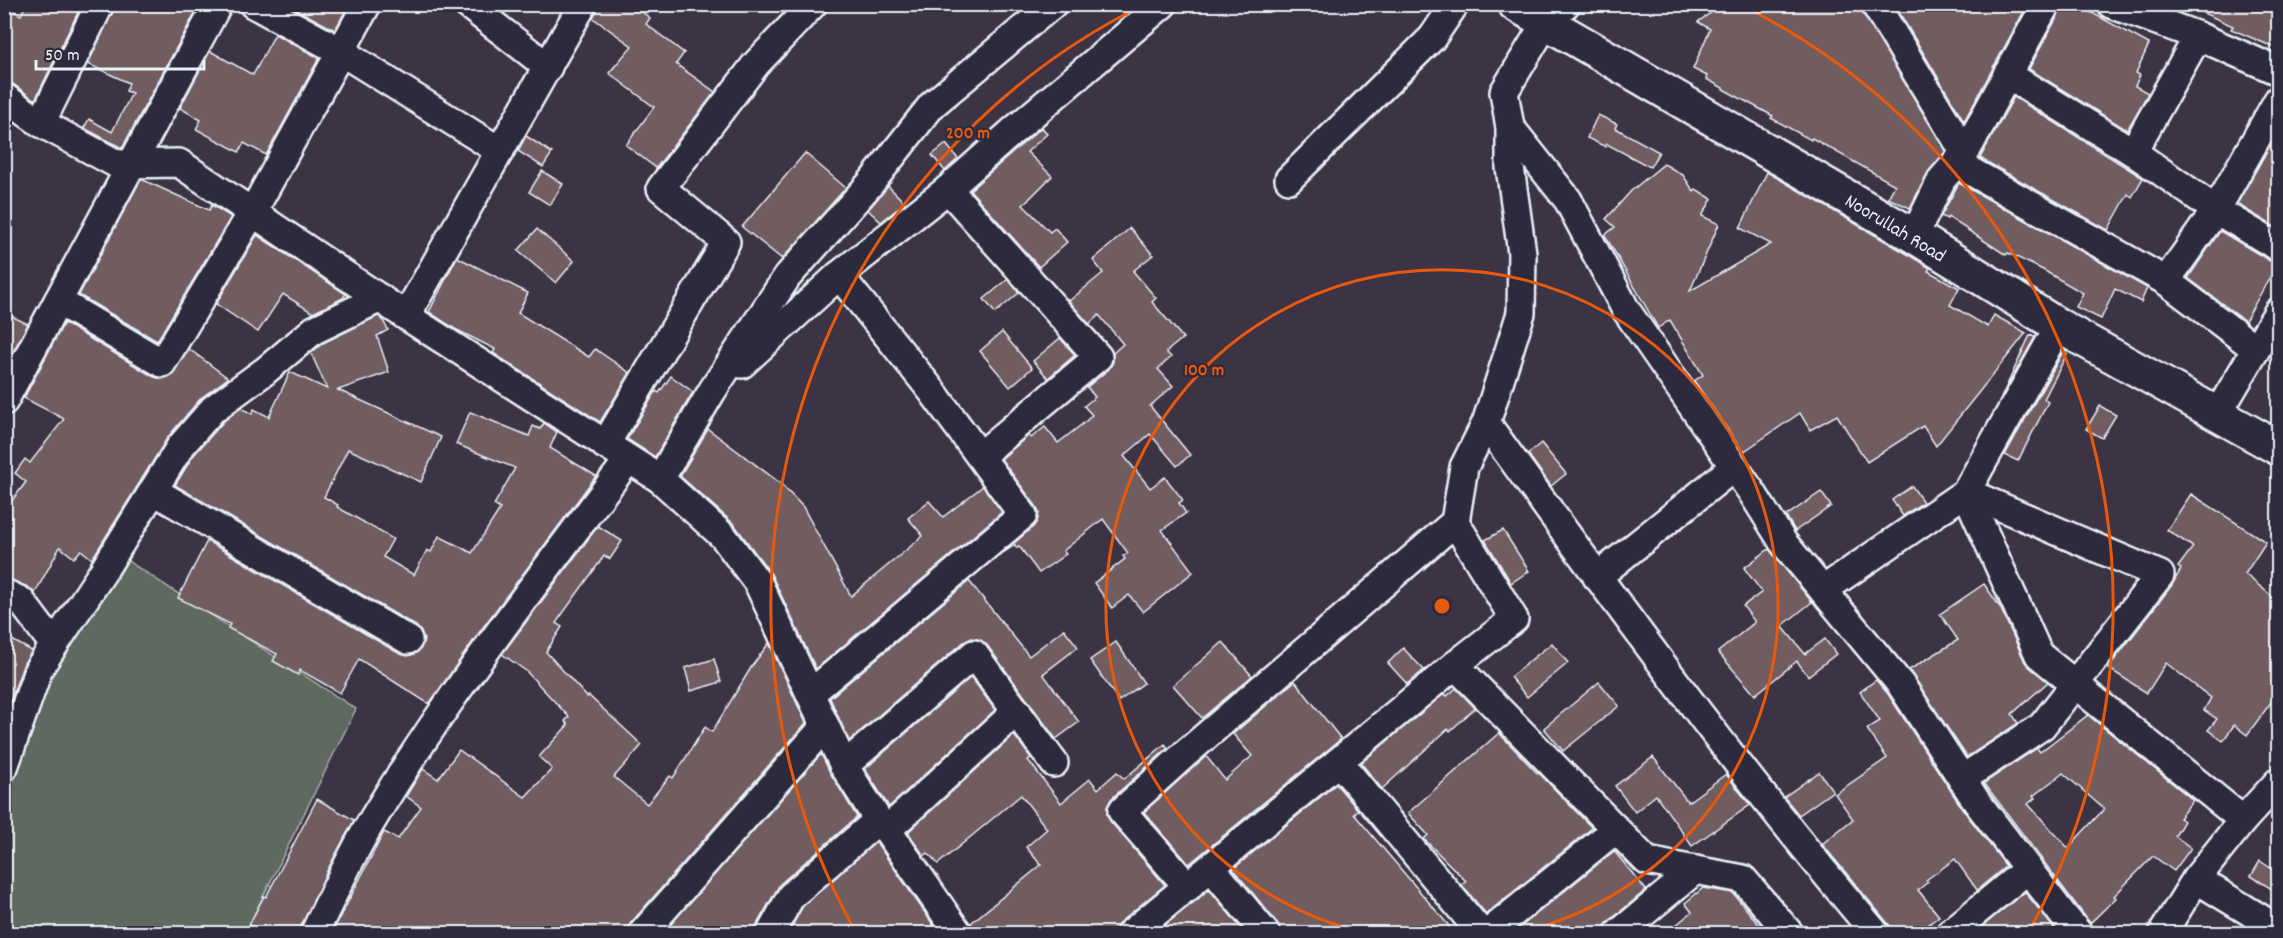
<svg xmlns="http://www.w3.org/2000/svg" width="2283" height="938" viewBox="0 0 2283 938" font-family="Dekko,sans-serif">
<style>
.green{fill:#60695e;stroke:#a4adab;stroke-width:1.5}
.building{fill:#715b60;stroke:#e8f1f8;stroke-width:1.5;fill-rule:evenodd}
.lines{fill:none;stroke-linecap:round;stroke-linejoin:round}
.minor-casing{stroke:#e8f1f8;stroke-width:32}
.major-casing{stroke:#e8f1f8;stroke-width:38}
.minor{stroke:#2f2a3d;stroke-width:27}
.major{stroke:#2f2a3d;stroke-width:33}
.ring{fill:none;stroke:#e8590c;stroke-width:3}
.labels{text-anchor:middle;stroke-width:4.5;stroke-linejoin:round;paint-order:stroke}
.street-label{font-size:20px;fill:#e8f1f8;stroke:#2f2a3d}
.centre{fill:#e8590c;stroke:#2f2a3d;stroke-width:3}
.ring-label{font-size:18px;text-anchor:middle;font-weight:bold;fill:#e8590c;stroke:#2f2a3d;stroke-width:4.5;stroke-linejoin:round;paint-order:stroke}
</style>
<rect width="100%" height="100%" fill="#3c3444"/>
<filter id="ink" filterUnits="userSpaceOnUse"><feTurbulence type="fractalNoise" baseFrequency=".0167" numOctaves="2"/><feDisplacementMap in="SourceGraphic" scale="12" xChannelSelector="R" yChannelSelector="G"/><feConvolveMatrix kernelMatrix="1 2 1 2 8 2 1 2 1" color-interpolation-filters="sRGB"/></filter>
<g filter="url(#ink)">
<polygon class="green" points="120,556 356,709 245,933 5,934 5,791 38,691"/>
<g class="building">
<polygon points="26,4 82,4 35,100 13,84 4,81 4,7 21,15"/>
<polygon points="116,4 200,4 122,148 84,128 89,119 112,132 132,93 126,91 129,83 88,64"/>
<polygon points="291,4 349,4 335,30 290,6"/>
<polygon points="599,4 631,4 650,18 646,24 684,53 676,64 715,92 656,168 626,145 654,107 609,73 632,46 593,18"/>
<polygon points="1723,4 1859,4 1862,12 1946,151 1928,172 1910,208 1888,198 1895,185 1812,138 1811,140 1771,118 1773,116 1723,89 1723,88 1706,79 1707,76 1693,69 1710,29 1698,22"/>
<polygon points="1894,4 2028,4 1964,121"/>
<polygon points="2062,4 2076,4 2149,44 2136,73 2140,75 2135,86 2148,93 2127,130 2029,69 2060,12"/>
<polygon points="2183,4 2278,4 2278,49 2231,29 2233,26"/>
<polygon points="275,34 319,58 266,155 244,143 239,152 196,129 201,120 180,108 210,51 253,75"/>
<polygon points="2014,97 2143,178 2132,197 2128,194 2108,230 1980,158"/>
<polygon points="1598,115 1617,124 1615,128 1659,152 1650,167 1607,144 1606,147 1587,138"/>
<polygon points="1042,127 1047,134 1027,152 1052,176 1023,205 1050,232 1055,228 1067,242 1039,267 970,190"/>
<polygon points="2278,131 2278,180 2272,190 2278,194 2278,229 2237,204"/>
<polygon points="526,136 552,153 543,167 518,151"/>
<polygon points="946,144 958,159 945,171 932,155"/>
<polygon points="805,153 846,188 782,259 742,227"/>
<polygon points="1664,164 1683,175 1694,192 1696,189 1712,199 1702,216 1719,224 1690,291 1771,244 1740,228 1767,172 1904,252 1930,268 1928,271 1959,288 1950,305 1988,327 1994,315 2026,333 1936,446 1923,426 1867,462 1837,415 1810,430 1800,413 1743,452 1694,381 1703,375 1670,320 1658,328 1605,235 1615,227 1606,219 1631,191"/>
<polygon points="542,171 563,184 550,205 529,192"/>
<polygon points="141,179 209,210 212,205 231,217 157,341 79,295"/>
<polygon points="1959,183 2147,288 2141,302 2115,289 2101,319 2076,307 2083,293 2043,270 2008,253 2006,255 1948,217 1947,219 1941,216"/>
<polygon points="888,186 905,203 881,222 868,210"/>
<polygon points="1130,228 1153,255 1133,271 1156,298 1152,302 1183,338 1166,352 1171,357 1158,369 1173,386 1150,406 1190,455 1177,466 1150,434 1124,456 1150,488 1165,477 1183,500 1179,503 1186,513 1162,530 1193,572 1143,612 1129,595 1112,608 1094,583 1125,559 1123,556 1128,553 1103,519 1063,551 1066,554 1039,573 1019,546 1017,548 1015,545 1000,555 1033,527 1037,521 1039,513 1036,506 1001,459 1029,435 1031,438 1045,427 1058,443 1085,422 1092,415 1084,406 1095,397 1087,387 1109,369 1113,362 1113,353 1123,344 1099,315 1089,324 1069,301 1103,273 1093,260"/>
<polygon points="537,229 574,261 556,283 518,251"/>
<polygon points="2220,231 2270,261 2278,263 2245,321 2188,278"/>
<polygon points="257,235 346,294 343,298 313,313 283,294 258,332 216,304"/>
<polygon points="457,257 528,293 518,313 589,357 595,349 630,373 600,422 493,353 495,349 455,329 429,312"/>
<polygon points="1008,279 1019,293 995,313 984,299"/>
<polygon points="11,316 28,324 7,363 4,362 4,330"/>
<polygon points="378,316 382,319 388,330 377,336 389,372 338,390 441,437 421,482 348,449 324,497 338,505 337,507 393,539 383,557 414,575 427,550 431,552 439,536 472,553 500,509 494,505 515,468 456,444 470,412 529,436 533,426 540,429 544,423 557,432 550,448 596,476 481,630 429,704 359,659 340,693 300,670 298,675 273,661 277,654 228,628 230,624 178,598 207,541 400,654 408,656 416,653 421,648 424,640 421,632 416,626 175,485 193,456 224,421 241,408 252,414 254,409 269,417 290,372 327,389 311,353 323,343"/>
<polygon points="64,323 154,377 162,379 170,376 189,349 228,378 201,398 168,437 92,559 81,550 74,558 60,547 35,593 28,587 4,578 4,511 26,482 15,473 25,459 30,463 64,419 24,398"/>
<polygon points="1002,332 1032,368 1010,387 980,351"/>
<polygon points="2030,335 2035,337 2001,398"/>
<polygon points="1060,338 1075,355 1048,378 1033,361"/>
<polygon points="2063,352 2067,354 2044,399 2048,402 2018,461 2005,455"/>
<polygon points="671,376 693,392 655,457 627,439 656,391 659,393"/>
<polygon points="2100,406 2116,415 2102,438 2086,429"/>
<polygon points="708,429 780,483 803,507 851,596 923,536 908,518 929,501 943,517 983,486 1002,512 816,669 771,574 734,524 680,476"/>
<polygon points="1541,443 1566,474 1551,486 1528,454"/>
<polygon points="1912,486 1923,502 1903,516 1892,500"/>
<polygon points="1821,492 1831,506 1795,531 1786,516"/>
<polygon points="2191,494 2266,542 2245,574 2278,601 2278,693 2247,735 2234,725 2223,741 2208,730 2217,719 2204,710 2211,698 2166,663 2147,693 2108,668 2172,585 2181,569 2178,567 2193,547 2167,530"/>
<polygon points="598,526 622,541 610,559 604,556 556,623 562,627 546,652 587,697 589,696 642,745 614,777 647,804 670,776 673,778 705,727 712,732 752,666 769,643 806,723 630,924 627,933 332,933 384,832 398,839 421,807 406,796 423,769 438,779 459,750 525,797 552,769 539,757 568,725 565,721 569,717 526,671 502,654"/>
<polygon points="1503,530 1529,571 1511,583 1485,540"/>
<polygon points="1769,549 1812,602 1782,626 1805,654 1825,639 1836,654 1808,676 1797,661 1755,695 1718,652 1755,622 1743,606 1762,592 1744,568"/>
<polygon points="969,581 1029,656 1064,629 1078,647 1043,674 1079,722 1056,739 987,645 980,640 972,638 964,642 849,741 830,698"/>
<polygon points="1984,584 2000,607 2025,662 2048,682 2012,714 2018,723 1967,757 1909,670 1958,640 1940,614"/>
<polygon points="10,639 32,651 24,663 4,718 4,651"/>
<polygon points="1116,642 1144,683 1119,701 1090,660"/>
<polygon points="1223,642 1252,676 1202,718 1173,685"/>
<polygon points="1552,643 1568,663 1527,697 1510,677"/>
<polygon points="1403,648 1424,670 1407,684 1388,663"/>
<polygon points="714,659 721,682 691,691 685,668"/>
<polygon points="971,677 995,710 889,807 865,769"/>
<polygon points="1876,680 1888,694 1964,811 2006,866 1977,890 1955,859 1926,880 1928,882 1918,890 1939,916 1918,933 1896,933 1822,844 1853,819 1835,794 1887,758 1867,729 1880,721 1860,692"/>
<polygon points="1295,681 1341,739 1189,864 1144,812 1206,756 1225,780 1252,756 1233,734"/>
<polygon points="1599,682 1619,706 1563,751 1544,728"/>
<polygon points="1456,688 1475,708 1450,731 1448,729 1382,789 1361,763 1445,693 1447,696"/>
<path d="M2088,715L2193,800L2179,818L2184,821L2175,836L2191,848L2174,871L2153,856L2114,896L2116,898L2090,923L1984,783L2037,748L2040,752ZM2063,773L2104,809L2068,848L2028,804L2035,798L2033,796Z"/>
<polygon points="1499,733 1538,774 1539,773 1592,828 1486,914 1462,885 1466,881 1424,839 1428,835 1408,813"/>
<polygon points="1014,735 1031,758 1028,760 1061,803 1090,779 1098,789 1117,772 1124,779 1165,744 1168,748 1111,799 1107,807 1107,815 1110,821 1165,885 1120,922 1115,933 975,933 971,923 1041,865 1026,847 1047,829 1021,795 938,864 928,853 924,856 908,832"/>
<polygon points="821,754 831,774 857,817 780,884 756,926 754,933 663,933"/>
<polygon points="1653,757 1688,802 1726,774 1750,805 1692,846 1656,795 1635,812 1615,786"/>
<polygon points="1819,772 1833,791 1799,815 1784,797"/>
<polygon points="1336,784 1358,810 1354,814 1455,933 1281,933 1278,924 1233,869"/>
<polygon points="317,799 354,820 327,871 299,933 251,933 254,927 249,925 264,896 266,897"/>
<polygon points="876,842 939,933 788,933 803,906"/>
<polygon points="1614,851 1646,890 1608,922 1603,933 1513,933"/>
<polygon points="2260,861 2278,873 2278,893 2251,876"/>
<polygon points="1703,888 1733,893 1766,933 1666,933 1692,912 1685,903"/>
<polygon points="1209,889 1245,933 1155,933 1198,899"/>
<polygon points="2025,892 2058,933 1974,933"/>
</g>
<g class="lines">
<defs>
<g id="minor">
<polyline points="253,4 340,51 500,151"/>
<polyline points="467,4 548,67"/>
<polyline points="1875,4 1965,153"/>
<polyline points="2111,4 2198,36 2278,71"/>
<polyline points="2007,74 2133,152 2216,210 2278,247"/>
<polyline points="4,97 41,123 117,164 179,163 406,316 660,479 723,536 758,583 844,766 878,820 887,830 959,934"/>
<polyline points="41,123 100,4"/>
<polyline points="1510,127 1568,200 1626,310 1753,494 1783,542 1901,685 1977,802 2063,915 2079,934"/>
<polyline points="2133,152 2198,36"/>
<polyline points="1956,163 2166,281 2256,349"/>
<polyline points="1289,179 1432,38 1455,4"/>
<polyline points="948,189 1098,357 980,456"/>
<polyline points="1914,236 1942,179 1965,153 2046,4"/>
<polyline points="2166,281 2216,210 2278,100"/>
<polyline points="58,301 162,363 252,213 367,4"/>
<polyline points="406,316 583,4"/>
<polyline points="742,364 839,275 948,189 1013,131 1163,4"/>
<polyline points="4,401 218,4"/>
<polyline points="2218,413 2278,312"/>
<path d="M1486,423C1612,597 1737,771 1876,934"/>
<polyline points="605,445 726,242 661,188 756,64 813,4"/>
<polyline points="660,479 712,391 787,277 870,184 932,105 1053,4"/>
<polyline points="154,491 408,640"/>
<polyline points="1597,577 1734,467"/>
<polyline points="1823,590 1966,492 2059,326"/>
<polyline points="4,593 21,601 54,645"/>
<polyline points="1455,665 1647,861 1743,879 1790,934"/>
<polyline points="810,694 1023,515 932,391 839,275"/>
<polyline points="1339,762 1482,934"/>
<polyline points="844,766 974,654 1054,763"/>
<polyline points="4,767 39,668 102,573 180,447 213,409 265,371 314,330 380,298"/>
<polyline points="1962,779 2042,726 2160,575 1966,492 2039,655 2243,820"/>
<polyline points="887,830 1017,711"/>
<polyline points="1211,867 1266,934"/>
<polyline points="2196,879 2278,929"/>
<polyline points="1188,887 1122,811 1185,754 1455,522 1464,467 1486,423 1521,313 1522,253 1510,167 1510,127 1504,92 1546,22 1566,4"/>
<path d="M314,934C332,897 349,859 370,824C446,697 539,579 628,460"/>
<polyline points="642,934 825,726"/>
<polyline points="770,934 791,896 878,820"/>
<polyline points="1130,934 1455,665 1514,619 1455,522"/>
<polyline points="1487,934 1616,829"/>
<polyline points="1618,934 1695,870"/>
<polyline points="1949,934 2028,869"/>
<polyline points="2162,934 2196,879 2243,820 2278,782"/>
</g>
<polyline id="major" points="1515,4 1914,236 2059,326 2278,448"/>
</defs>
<use href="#minor" class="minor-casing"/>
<use href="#major" class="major-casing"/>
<use href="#minor" class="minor"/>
<use href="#major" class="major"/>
</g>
</g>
<g class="ring">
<path d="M1366 933A336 336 0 1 1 1518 933"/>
<path d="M855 931A671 671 0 0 1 1143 5M1741 5A671 671 0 0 1 2029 931"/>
</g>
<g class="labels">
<g class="street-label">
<text transform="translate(1896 227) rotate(31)" y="7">Noorullah Road</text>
</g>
</g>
<circle cx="1442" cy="606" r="9" class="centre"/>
<g class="ring-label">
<text x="968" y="138">200 m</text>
<text x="1204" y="375">100 m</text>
</g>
<rect width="2283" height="938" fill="none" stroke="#2f2a3d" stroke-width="24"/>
<rect x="12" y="12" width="2259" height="914" fill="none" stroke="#e8f1f8" stroke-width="2" filter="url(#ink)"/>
<path d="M36 60v9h168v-9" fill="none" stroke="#e8f1f8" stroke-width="3"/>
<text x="45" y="60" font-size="18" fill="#e8f1f8" stroke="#2f2a3d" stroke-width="4.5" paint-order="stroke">50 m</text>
</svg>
